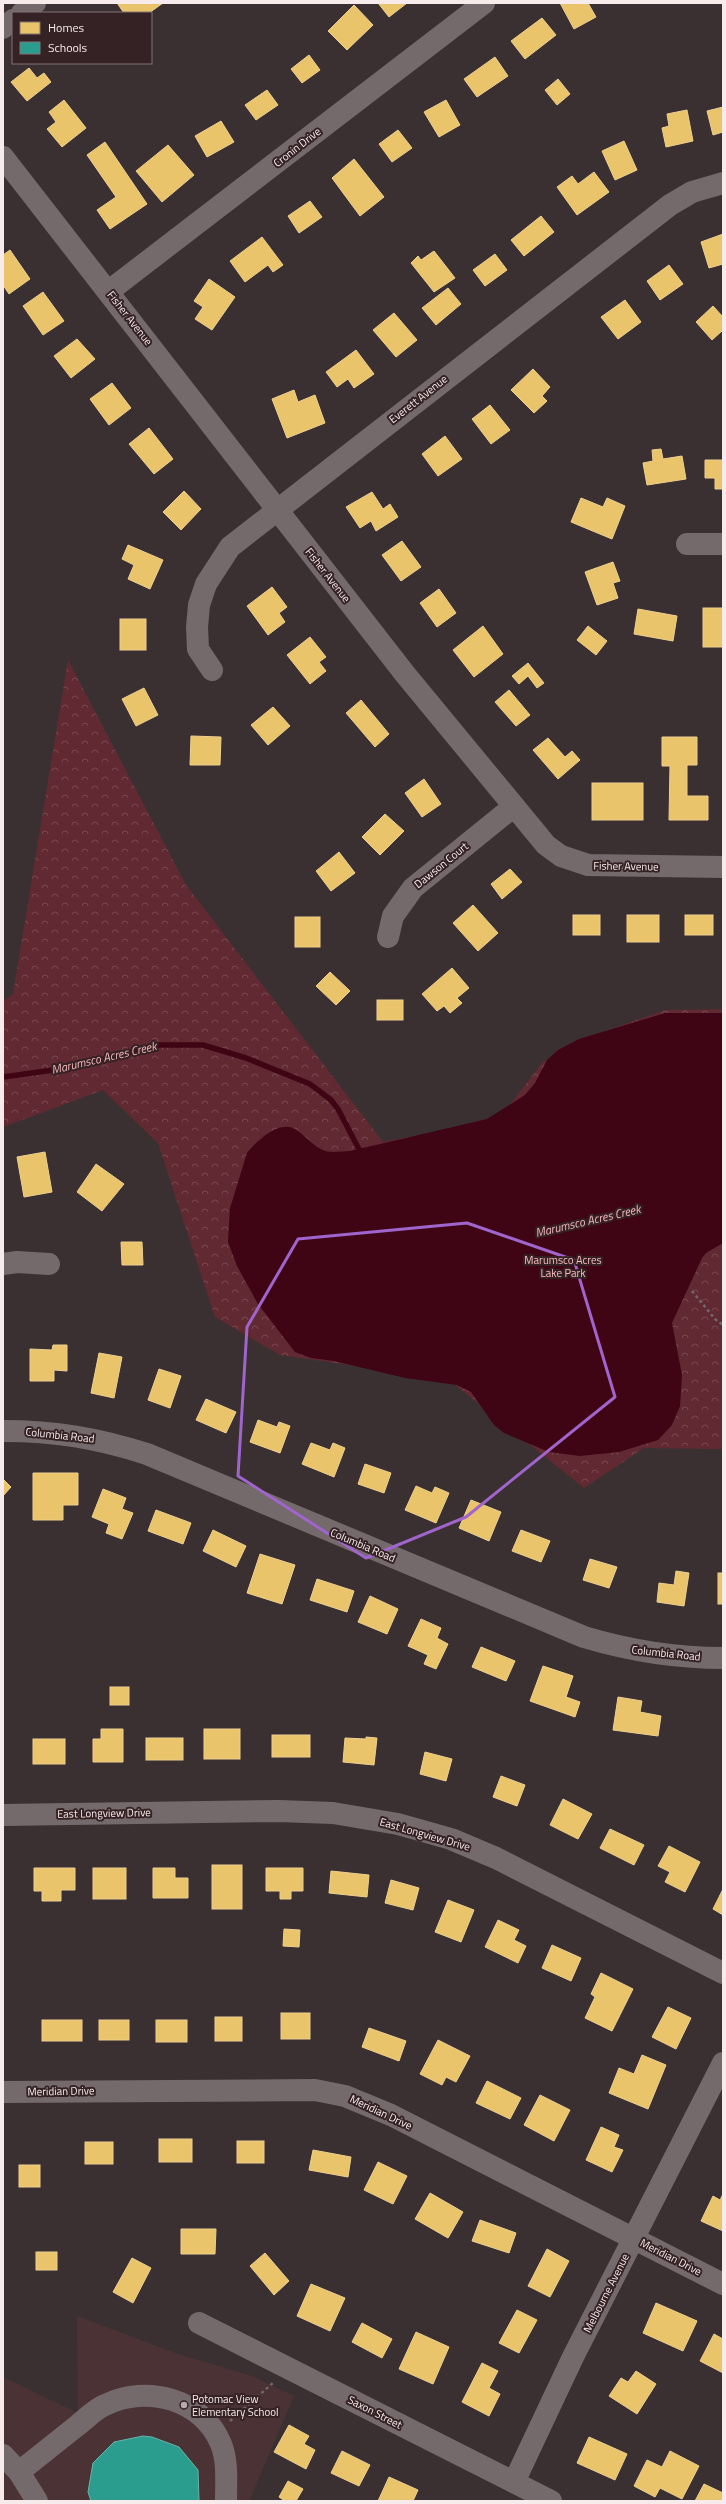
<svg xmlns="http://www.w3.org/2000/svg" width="726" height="2504" viewBox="0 0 726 2504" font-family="'Titillium Web',sans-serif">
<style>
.built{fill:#4b3234}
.forest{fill:url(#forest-crowns)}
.water{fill:#400515}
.homes{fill:#e9c46a;stroke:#eed091}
.schools{fill:#2a9d8f;stroke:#68b4ab}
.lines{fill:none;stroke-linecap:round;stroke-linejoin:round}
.stream{stroke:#400515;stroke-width:5.5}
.path{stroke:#726869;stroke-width:2.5;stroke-dasharray:3 3;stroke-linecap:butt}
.minor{stroke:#756a6b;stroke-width:22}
.marked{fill:none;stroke:#a065cc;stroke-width:3;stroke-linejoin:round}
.poi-dot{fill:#b6aaab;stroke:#352224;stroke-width:1.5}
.labels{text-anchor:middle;stroke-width:4;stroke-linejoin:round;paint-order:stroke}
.street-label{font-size:11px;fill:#f8ebec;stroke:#352224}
.park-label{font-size:11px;fill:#fababf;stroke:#352224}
.poi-label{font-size:11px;fill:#f8ebec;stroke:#352224;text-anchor:start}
.water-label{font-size:12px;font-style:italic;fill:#f5b5ba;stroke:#352224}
</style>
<defs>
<pattern id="forest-crowns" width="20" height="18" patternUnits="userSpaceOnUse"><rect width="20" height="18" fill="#612932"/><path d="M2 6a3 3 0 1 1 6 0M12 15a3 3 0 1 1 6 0" fill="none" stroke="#784850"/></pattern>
</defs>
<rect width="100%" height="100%" fill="#3b3031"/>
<polygon class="built" points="77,2316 178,2354 252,2376 294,2396 249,2501 3,2501 3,2377 78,2413"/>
<polygon class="forest" points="68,660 186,885 383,1142 498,1120 543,1062 608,1030 666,1010 723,1009 723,1449 644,1448 584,1488 448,1379 280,1355 215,1317 158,1143 103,1090 3,1127 3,1001 13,994"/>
<path class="water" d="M665,1013H723V1243L706,1253L702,1258L672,1323L682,1375L680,1406L672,1425L658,1440L619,1452L580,1456L549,1452L504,1433L494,1425L471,1392L457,1385L405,1378L334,1361L311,1358L295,1352L258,1304L237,1266L228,1242L230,1208L247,1153C257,1140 282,1117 298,1131C307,1138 315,1147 325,1151C333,1153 342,1151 350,1151L487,1119L525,1095L535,1083L547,1060L558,1050L579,1039Z"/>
<g class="homes">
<polygon points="117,3 163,3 149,13 124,13"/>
<polygon points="378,3 407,3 389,17"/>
<polygon points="560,3 588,3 596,17 574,29"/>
<polygon points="354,5 373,25 347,50 328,31"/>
<polygon points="542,18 556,35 525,59 511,41"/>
<polygon points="309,55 320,70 302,83 291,69"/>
<polygon points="495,57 508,76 477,97 464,79"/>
<polygon points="29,68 37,78 44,73 51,82 27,101 11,82"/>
<polygon points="558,79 570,94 557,105 545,90"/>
<polygon points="267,90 278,105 256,120 245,105"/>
<polygon points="64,100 86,128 62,147 47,129 56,122 49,112"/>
<polygon points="446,100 460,125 439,137 424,112"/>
<polygon points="723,107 723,132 713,135 707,111"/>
<polygon points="687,110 693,141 666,147 662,128 669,126 667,114"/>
<polygon points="221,121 234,142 207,157 195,136"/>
<polygon points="398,130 412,148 392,162 379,144"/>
<polygon points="624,141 637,170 615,180 602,151"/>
<polygon points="105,142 147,204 110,229 97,210 116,197 87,155"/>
<polygon points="168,145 194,175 162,202 136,171"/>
<polygon points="354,159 384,197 360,216 332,178"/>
<polygon points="594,172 609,192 577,215 557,187 572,176 578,184"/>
<polygon points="310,201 322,217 299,233 288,216"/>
<polygon points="541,216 554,232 524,256 511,240"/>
<polygon points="723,234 723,264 709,268 701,242"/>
<polygon points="262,237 283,265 273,272 268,265 245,282 230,261"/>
<polygon points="10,250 30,279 9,294 3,285 3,255"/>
<polygon points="434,251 455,278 434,292 411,263 418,256 421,260"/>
<polygon points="495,254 507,270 485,286 473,270"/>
<polygon points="669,265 683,284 660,300 647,281"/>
<polygon points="209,279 235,297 212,330 195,319 203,307 194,301"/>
<polygon points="448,288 461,304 436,325 422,308"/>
<polygon points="43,292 64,321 43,335 23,306"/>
<polygon points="625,300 641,322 618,339 601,317"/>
<polygon points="713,306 723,317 723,330 712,340 696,322"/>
<polygon points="394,313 417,340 396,357 373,330"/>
<polygon points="77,339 95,359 71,378 54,356"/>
<polygon points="356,350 374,374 354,388 348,379 337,387 326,372"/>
<polygon points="533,369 550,387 542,396 547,401 534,413 511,390"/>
<polygon points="112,383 131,408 109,425 90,399"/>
<polygon points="294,390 298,402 315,395 325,423 287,438 272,399"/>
<polygon points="490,405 510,430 491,444 472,419"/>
<polygon points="149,428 173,459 154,474 129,444"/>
<polygon points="445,436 462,459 438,476 422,454"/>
<polygon points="661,449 663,459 682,456 686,479 647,485 643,463 653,461 652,450"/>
<polygon points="705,460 723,460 723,489 715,489 715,478 705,478"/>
<polygon points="184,491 201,509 181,530 163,512"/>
<polygon points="372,492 383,509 390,504 398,517 376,531 371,521 360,528 346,507"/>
<polygon points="581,498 603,507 607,498 625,506 612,539 571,522"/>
<polygon points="402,541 421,567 401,581 382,555"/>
<polygon points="128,545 163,560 150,589 128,579 134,565 122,559"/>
<polygon points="613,562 620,581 613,583 618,598 597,605 585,572"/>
<polygon points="272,587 287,607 279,613 285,622 268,635 247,606"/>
<polygon points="439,589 456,613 437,627 420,603"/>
<rect x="703" y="608" width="20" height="39"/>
<polygon points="638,609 677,616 673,641 634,634"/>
<rect x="120" y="619" width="26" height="31"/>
<polygon points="483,626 503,654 474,677 453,650"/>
<polygon points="588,626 607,641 596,655 577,640"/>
<polygon points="310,637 326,657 319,662 326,671 310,684 287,655"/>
<polygon points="528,663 544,683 537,688 528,676 519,684 512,676"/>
<polygon points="144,688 158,715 136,726 122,699"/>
<polygon points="509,690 530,715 516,726 495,702"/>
<polygon points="361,700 389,734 375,747 346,713"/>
<polygon points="273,707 290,726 268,745 251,725"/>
<polygon points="191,736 221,737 220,765 190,765"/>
<polygon points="662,737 697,737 697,765 687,765 687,796 708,796 708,820 669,820 670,766 662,766"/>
<polygon points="548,738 565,757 572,751 580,760 558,779 533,750"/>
<polygon points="424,779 441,804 422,817 405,793"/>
<rect x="592" y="783" width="51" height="37"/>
<polygon points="385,814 404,831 380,855 362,837"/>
<polygon points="339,852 355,873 331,891 316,871"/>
<polygon points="510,869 522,882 502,899 491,884"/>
<polygon points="473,905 498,933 478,951 453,923"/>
<rect x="573" y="915" width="27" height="20"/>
<rect x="627" y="915" width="32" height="27"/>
<rect x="685" y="915" width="28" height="20"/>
<rect x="295" y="917" width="25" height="30"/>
<polygon points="452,968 469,988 457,998 462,1003 450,1013 444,1006 437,1011 422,994"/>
<polygon points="330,972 350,991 336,1005 316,986"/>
<rect x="377" y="1000" width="26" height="20"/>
<polygon points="45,1152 52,1192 24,1197 17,1157"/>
<polygon points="96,1164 124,1184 102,1211 77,1192"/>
<polygon points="121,1242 142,1242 143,1265 122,1265"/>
<polygon points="53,1345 67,1345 67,1371 54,1370 54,1381 30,1381 30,1349 52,1350"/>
<polygon points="99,1353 122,1357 114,1398 91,1393"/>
<polygon points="159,1369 181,1376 170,1408 148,1400"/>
<polygon points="206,1399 236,1412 226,1433 196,1420"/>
<polygon points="258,1420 277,1427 279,1422 290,1426 280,1453 250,1442"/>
<polygon points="311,1443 330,1450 333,1443 345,1448 334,1477 302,1464"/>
<polygon points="365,1464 391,1473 384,1493 358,1484"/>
<polygon points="33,1473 78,1473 78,1505 63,1505 63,1520 33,1520"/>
<polygon points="3,1479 11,1487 3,1496"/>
<polygon points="416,1486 432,1493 435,1487 449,1493 436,1523 405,1510"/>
<polygon points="103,1489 126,1498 122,1509 133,1513 122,1539 106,1533 109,1524 92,1517"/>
<polygon points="471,1500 501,1512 489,1541 459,1528"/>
<polygon points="156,1510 191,1523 183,1544 148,1531"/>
<polygon points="213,1530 246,1546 236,1567 203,1551"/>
<polygon points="521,1530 550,1541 541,1562 512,1551"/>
<polygon points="260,1554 295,1565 282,1604 247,1593"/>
<polygon points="590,1559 617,1567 609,1588 583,1580"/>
<polygon points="676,1571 689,1573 684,1606 657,1602 659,1583 674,1585"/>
<rect x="718" y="1573" width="5" height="31"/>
<polygon points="317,1579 354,1591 347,1612 310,1600"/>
<polygon points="370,1596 398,1609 387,1634 358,1622"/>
<polygon points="421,1619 441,1628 437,1638 448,1644 436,1669 424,1664 428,1655 408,1646"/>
<polygon points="481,1647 515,1661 506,1681 472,1667"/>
<polygon points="543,1666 573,1676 566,1697 580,1702 575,1717 530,1701"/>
<rect x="110" y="1687" width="19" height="18"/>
<polygon points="618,1697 642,1701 640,1712 661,1716 658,1736 613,1730"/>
<polygon points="101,1729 123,1729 123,1762 93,1762 93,1739 101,1739"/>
<rect x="204" y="1729" width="36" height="30"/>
<rect x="272" y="1735" width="38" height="22"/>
<polygon points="366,1737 377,1738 374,1765 343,1762 345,1738 366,1739"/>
<rect x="146" y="1738" width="37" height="22"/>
<rect x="33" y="1739" width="32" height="25"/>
<polygon points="425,1752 452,1759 446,1781 420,1774"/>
<polygon points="501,1776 525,1785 517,1806 493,1797"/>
<polygon points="563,1799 592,1814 578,1839 550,1825"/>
<polygon points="610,1829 644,1845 634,1865 600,1848"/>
<polygon points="669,1846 700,1862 685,1892 665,1882 670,1872 658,1866"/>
<rect x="212" y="1865" width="30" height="44"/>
<polygon points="34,1868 75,1868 75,1890 61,1890 61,1901 42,1901 42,1891 34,1891"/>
<rect x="93" y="1868" width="33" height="31"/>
<polygon points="153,1868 175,1868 175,1878 188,1878 188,1898 153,1898"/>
<polygon points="266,1868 303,1868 303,1891 291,1891 291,1899 280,1899 280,1891 266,1891"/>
<polygon points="331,1871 369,1875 367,1897 329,1893"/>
<polygon points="391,1880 419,1888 413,1910 385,1903"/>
<polygon points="723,1889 723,1915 713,1909"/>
<polygon points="448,1900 474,1910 461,1942 435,1932"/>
<polygon points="498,1920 519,1930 514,1940 526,1946 518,1963 485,1947"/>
<polygon points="284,1929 300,1930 299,1947 283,1946"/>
<polygon points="552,1945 581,1958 571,1981 542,1968"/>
<polygon points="601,1973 633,1989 612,2031 585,2018 595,1997 591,1994"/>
<polygon points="668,2007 691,2018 676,2049 652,2037"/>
<rect x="281" y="2013" width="29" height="26"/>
<rect x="215" y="2017" width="27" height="24"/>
<rect x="42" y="2020" width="40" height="21"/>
<rect x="99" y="2020" width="30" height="20"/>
<rect x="156" y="2020" width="31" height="22"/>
<polygon points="369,2028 406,2041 399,2061 362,2047"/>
<polygon points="438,2040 470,2056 456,2082 446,2077 442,2085 420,2074"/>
<polygon points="642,2055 666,2065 648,2109 609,2093 619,2068 634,2074"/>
<polygon points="487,2081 521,2098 510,2119 476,2103"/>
<polygon points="540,2095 570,2110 554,2141 524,2125"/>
<polygon points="601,2127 619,2135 614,2147 623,2150 612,2172 586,2160"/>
<rect x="159" y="2139" width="33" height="23"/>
<rect x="237" y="2141" width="27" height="22"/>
<rect x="85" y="2142" width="28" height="22"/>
<polygon points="313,2150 351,2157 348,2177 309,2170"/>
<polygon points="378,2162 407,2176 393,2204 364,2190"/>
<rect x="19" y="2165" width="21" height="22"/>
<polygon points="430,2193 463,2212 448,2238 415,2219"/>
<polygon points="723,2194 723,2231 701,2221 713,2196 720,2200"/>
<polygon points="480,2220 516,2233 509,2253 472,2241"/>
<polygon points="181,2229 216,2229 215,2254 181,2254"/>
<polygon points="547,2249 569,2261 550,2297 528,2286"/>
<rect x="36" y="2252" width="21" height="18"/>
<polygon points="265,2253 289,2281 274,2295 250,2266"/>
<polygon points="132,2258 151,2268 133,2303 113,2292"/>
<polygon points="311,2284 345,2298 330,2331 297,2316"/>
<polygon points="656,2303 697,2321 683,2351 643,2333"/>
<polygon points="517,2310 537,2320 519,2353 499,2343"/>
<polygon points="362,2323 392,2339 382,2358 352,2342"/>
<polygon points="416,2332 449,2347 433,2384 399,2369"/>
<polygon points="714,2334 723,2339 723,2373 700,2361"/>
<polygon points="482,2363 498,2371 489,2388 500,2394 489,2416 462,2402"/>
<polygon points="636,2371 656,2384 637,2414 609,2396 621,2378 628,2382"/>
<polygon points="289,2425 309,2436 304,2444 315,2450 306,2469 274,2452"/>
<polygon points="589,2437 627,2454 615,2480 577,2463"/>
<polygon points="342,2451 370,2465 359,2486 331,2473"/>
<polygon points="670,2451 699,2466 682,2499 660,2488 655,2497 634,2486 647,2460 662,2467"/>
<polygon points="389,2477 418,2490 413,2501 378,2501"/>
<polygon points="288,2481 303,2489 296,2501 285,2501 279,2497"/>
<polygon points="704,2484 723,2493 723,2501 695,2501"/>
</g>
<polygon class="schools" points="143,2436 152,2437 179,2447 198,2470 199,2501 91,2501 88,2492 93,2463 114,2442"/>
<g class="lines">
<polyline class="stream" points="3,1077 75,1067 158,1045 203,1045 246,1058 310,1084 331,1100 338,1109 362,1155"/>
<g class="path">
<polyline points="692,1291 715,1319 723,1325"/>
<polyline points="230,2421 274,2382"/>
</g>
<g class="minor">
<polyline points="22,13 35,3"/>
<polyline points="3,28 13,20"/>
<polyline points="3,157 405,674 546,845 561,856 588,865 723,867"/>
<polyline points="109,291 484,3"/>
<polyline points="687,544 723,544"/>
<polyline points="212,670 198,649 197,627 199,605 206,584 230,547 670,205 692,192 723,183"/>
<polyline points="388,937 393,916 413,888 513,807"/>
<polyline points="3,1264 17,1262 49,1264"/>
<path d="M3,1431C55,1431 97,1438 147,1454L584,1637C631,1651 675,1658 723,1658"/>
<polyline points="3,1815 279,1811 333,1813 398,1824 451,1839 496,1858 723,1973"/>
<polyline points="3,2092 315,2090 345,2096 391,2115 723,2284"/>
<polyline points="199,2323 551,2501"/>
<polyline points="3,2455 19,2472 37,2501"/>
<path d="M19,2472C39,2456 58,2441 78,2425C87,2418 95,2409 105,2405C146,2384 203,2399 221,2444C228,2461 226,2482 226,2501"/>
<polyline points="514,2482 573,2357 723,2063"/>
</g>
</g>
<path class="marked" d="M467,1223L574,1260L615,1397L466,1517L366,1558L238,1476L247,1327L298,1239Z"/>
<circle class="poi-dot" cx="184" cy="2405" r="4"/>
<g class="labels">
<g class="street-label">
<text transform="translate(297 147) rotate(-38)" y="4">Cronin Drive</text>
<text transform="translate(130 318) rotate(52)" y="4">Fisher Avenue</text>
<text transform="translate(418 399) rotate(-38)" y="4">Everett Avenue</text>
<text transform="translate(328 575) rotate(52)" y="4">Fisher Avenue</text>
<text transform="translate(441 865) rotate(-39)" y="4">Dawson Court</text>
<text transform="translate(626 866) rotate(1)" y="4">Fisher Avenue</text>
<text transform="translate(60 1435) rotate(6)" y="4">Columbia Road</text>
<text transform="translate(363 1545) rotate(23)" y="4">Columbia Road</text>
<text transform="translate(666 1653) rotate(6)" y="4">Columbia Road</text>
<text transform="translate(104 1813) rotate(-1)" y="4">East Longview Drive</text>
<text transform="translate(425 1834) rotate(16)" y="4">East Longview Drive</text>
<text transform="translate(61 2091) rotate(-1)" y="4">Meridian Drive</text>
<text transform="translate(381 2112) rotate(25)" y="4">Meridian Drive</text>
<text transform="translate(671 2257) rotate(27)" y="4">Meridian Drive</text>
<text transform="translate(606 2293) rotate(-63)" y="4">Melbourne Avenue</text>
<text transform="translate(375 2412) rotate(27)" y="4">Saxon Street</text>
</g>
<g class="park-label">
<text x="563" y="1264">Marumsco Acres<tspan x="563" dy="13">Lake Park</tspan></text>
</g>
<g class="poi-label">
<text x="192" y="2403">Potomac View<tspan x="192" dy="13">Elementary School</tspan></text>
</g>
<g class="water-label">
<text transform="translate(104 1058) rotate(-13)" y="4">Marumsco Acres Creek</text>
<text transform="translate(588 1221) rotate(-13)" y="4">Marumsco Acres Creek</text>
</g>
</g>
<rect width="726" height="2504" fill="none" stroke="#f8ebec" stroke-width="8"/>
<rect x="12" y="12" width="140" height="52" fill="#352224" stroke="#837274"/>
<rect x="20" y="22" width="20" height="12" fill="#e9c46a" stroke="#837274"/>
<text x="48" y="32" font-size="12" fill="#f8ebec">Homes</text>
<rect x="20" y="42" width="20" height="12" fill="#2a9d8f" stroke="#837274"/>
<text x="48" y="52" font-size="12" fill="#f8ebec">Schools</text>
</svg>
